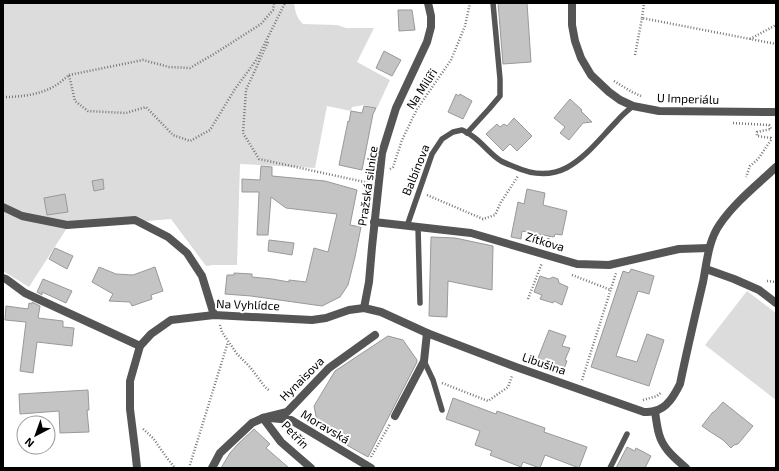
<svg xmlns="http://www.w3.org/2000/svg" width="779" height="471" viewBox="0 0 779 471" font-family="'Exo 2',sans-serif">
<style>
.green{fill:#dcdcdc}
.building{fill:#c4c4c4;stroke:#999}
.lines{fill:none;stroke-linecap:round;stroke-linejoin:round}
.path{stroke:#777;stroke-width:2.5;stroke-dasharray:1 2;stroke-linecap:butt}
.service{stroke:#555;stroke-width:5.5}
.minor{stroke:#555;stroke-width:8}
.tertiary{stroke:#555;stroke-width:8}
.labels{text-anchor:middle;stroke-width:4;stroke-linejoin:round;paint-order:stroke}
.street-label{font-size:12px;fill:#000;stroke:#fff}
</style>
<rect width="100%" height="100%" fill="#fff"/>
<g class="green">
<path d="M3,3H294C295,12 297,18 303,24L337,25L346,28H374L357,62L390,80L377,108L364,105L352,107L351,111L327,106L315,168L240,164L237,265H213L206,266L171,219L67,228L29,287L3,271Z"/>
<polygon points="747,291 776,313 776,400 705,345"/>
</g>
<g class="building">
<polygon points="498,3 527,3 531,62 503,64"/>
<polygon points="398,10 412,10 415,30 399,31"/>
<polygon points="384,51 401,60 392,76 376,68"/>
<polygon points="456,94 459,96 460,94 472,101 463,119 448,112"/>
<polygon points="570,99 582,110 581,111 592,122 583,123 569,140 560,133 565,127 554,118"/>
<polygon points="364,106 376,108 373,114 362,170 339,165 348,121 349,122 351,111 362,113"/>
<polygon points="514,118 532,136 517,151 510,144 503,151 486,134 497,124 500,127 504,124 507,126"/>
<polygon points="261,166 272,167 272,176 325,181 357,190 350,225 361,227 355,257 348,285 340,297 322,306 251,296 225,294 227,275 234,275 234,273 252,274 252,277 272,279 289,282 289,280 306,282 314,248 328,252 337,214 286,208 271,197 268,235 257,235 259,192 242,192 242,179 260,180"/>
<polygon points="103,179 104,189 94,191 92,181"/>
<polygon points="527,189 545,193 543,205 567,211 562,235 555,234 554,237 522,231 521,239 511,237 518,202 524,204"/>
<polygon points="65,194 68,212 47,215 44,198"/>
<polygon points="431,237 455,238 493,246 492,290 448,281 447,317 429,316"/>
<polygon points="269,240 294,243 292,255 268,251"/>
<polygon points="55,248 73,256 67,269 49,259"/>
<polygon points="99,267 116,274 133,275 155,267 163,291 151,295 152,299 132,306 130,302 109,301 113,294 92,282"/>
<polygon points="631,269 654,276 649,294 638,291 616,356 637,362 647,334 664,340 649,386 591,367 623,271 629,273"/>
<polygon points="540,276 549,279 553,277 558,279 559,283 568,287 562,305 554,301 553,303 540,299 542,295 534,292"/>
<polygon points="43,279 72,291 66,303 42,292 42,295 37,292"/>
<polygon points="32,302 40,306 38,318 63,321 63,327 74,328 72,346 37,342 33,373 20,371 26,322 5,320 6,306 28,309 29,303 32,304"/>
<polygon points="549,330 566,336 562,346 570,348 565,360 567,361 563,371 553,367 554,364 538,358"/>
<polygon points="388,336 403,340 417,360 417,362 368,457 327,434 317,421 314,406 335,371"/>
<polygon points="88,390 89,410 87,410 89,432 60,433 59,411 20,414 19,394"/>
<polygon points="453,398 496,414 497,411 545,428 544,432 587,447 579,468 545,455 540,468 523,462 521,467 490,455 492,451 475,445 480,431 446,419"/>
<polygon points="723,402 753,426 738,444 734,445 731,448 723,440 709,431 702,426 712,413 715,411"/>
<polygon points="254,429 270,444 266,448 289,468 221,468 230,453 238,444"/>
<polygon points="627,447 635,451 636,448 651,456 645,468 616,468"/>
</g>
<g class="lines">
<g class="path">
<polyline points="642,18 644,3"/>
<polyline points="750,39 776,25"/>
<polyline points="268,42 246,90 243,133 259,159 369,183"/>
<polyline points="635,55 642,18 776,44"/>
<polyline points="69,75 143,60 169,67 190,68 214,54 261,24 273,10 274,3"/>
<polyline points="614,81 632,92 641,96"/>
<path d="M3,97C20,97 38,95 53,87C59,84 64,79 69,75L75,101L88,111L126,113L146,107L173,135L190,141L210,130L235,89L257,59L285,3"/>
<polyline points="733,123 769,125 771,129 757,132 757,136 771,138 771,140 758,159 750,166 746,177"/>
<polyline points="390,169 393,167 402,140 417,109 451,60 465,26 470,3"/>
<polyline points="427,195 483,219 495,215 501,202 518,176"/>
<polyline points="547,245 549,236"/>
<polyline points="572,275 611,290"/>
<polyline points="767,281 776,282"/>
<polyline points="528,299 542,263"/>
<polyline points="220,325 222,332 237,354 250,367 265,387 270,391"/>
<polyline points="582,380 616,273"/>
<polyline points="442,383 488,401 508,387 512,376"/>
<polyline points="643,400 657,396 662,392"/>
<polyline points="143,429 153,438 167,458 175,468"/>
<polyline points="371,457 390,424"/>
<polyline points="189,468 228,342"/>
</g>
<g class="service">
<polyline points="467,133 489,109 500,96 500,79 493,3"/>
<path d="M407,226L432,154L442,139L453,132L462,130C467,132 471,135 475,138C484,145 491,155 501,161C505,163 510,165 515,167C564,189 587,152 617,121C622,115 627,111 633,106"/>
<polyline points="418,227 420,303"/>
<polyline points="424,361 433,380 442,410"/>
<polyline points="610,468 627,434"/>
</g>
<g class="minor">
<polyline points="3,207 22,216 67,225 135,220 168,237 187,253 202,276 214,315"/>
<polyline points="374,222 471,233 577,264 609,265 679,249 709,248"/>
<polyline points="706,269 734,279 759,290 776,303"/>
<polyline points="3,278 6,279 25,293 140,346"/>
<path d="M655,411C656,419 657,427 659,434C663,449 675,458 686,468"/>
<polyline points="395,416 424,361 427,333"/>
<polyline points="263,418 281,442 311,468"/>
<polyline points="270,418 291,420 371,468"/>
<polyline points="212,468 220,453 252,423 263,418 287,412 329,368 375,335"/>
</g>
<g class="tertiary">
<polyline points="572,3 572,25 575,41 581,58 591,75 609,92 620,100 633,106 659,111 776,112"/>
<polyline points="364,308 369,282 372,247 382,153 396,108 427,42 431,27 431,16 428,3"/>
<path d="M137,468L135,449L130,409V381L140,346L151,334L171,320L214,315L312,320L326,318L349,310L364,308L381,312L427,333L516,367L644,412C648,412 651,412 654,411C667,409 675,394 680,384C687,350 695,316 703,282C707,262 708,241 720,224C735,202 757,185 776,167"/>
</g>
</g>
<g class="labels">
<g class="street-label">
<text transform="translate(422 89) rotate(-57)" y="4">Na Milíři</text>
<text transform="translate(688 99) rotate(2)" y="4">U Imperiálu</text>
<text transform="translate(416 170) rotate(-68)" y="4">Balbínova</text>
<text transform="translate(368 186) rotate(-82)" y="4">Pražská silnice</text>
<text transform="translate(545 242) rotate(17)" y="4">Zítkova</text>
<text transform="translate(248 305) rotate(2)" y="4">Na Vyhlídce</text>
<text transform="translate(544 364) rotate(19)" y="4">Libušina</text>
<text transform="translate(302 379) rotate(-45)" y="4">Hynaisova</text>
<text transform="translate(325 427) rotate(31)" y="4">Moravská</text>
<text transform="translate(295 435) rotate(46)" y="4">Petřín</text>
</g>
</g>
<rect width="779" height="471" fill="none" stroke="#000000" stroke-width="8"/>
<g transform="translate(36 435) rotate(221)"><circle r="19" fill="#ffffff" stroke="#999999"/>
<path d="M0-3L7 15L0 10L-7 15Z" fill="#000000"/>
<text y="-6" font-size="11" font-weight="bold" text-anchor="middle" fill="#000000">N</text>
</g>
</svg>
